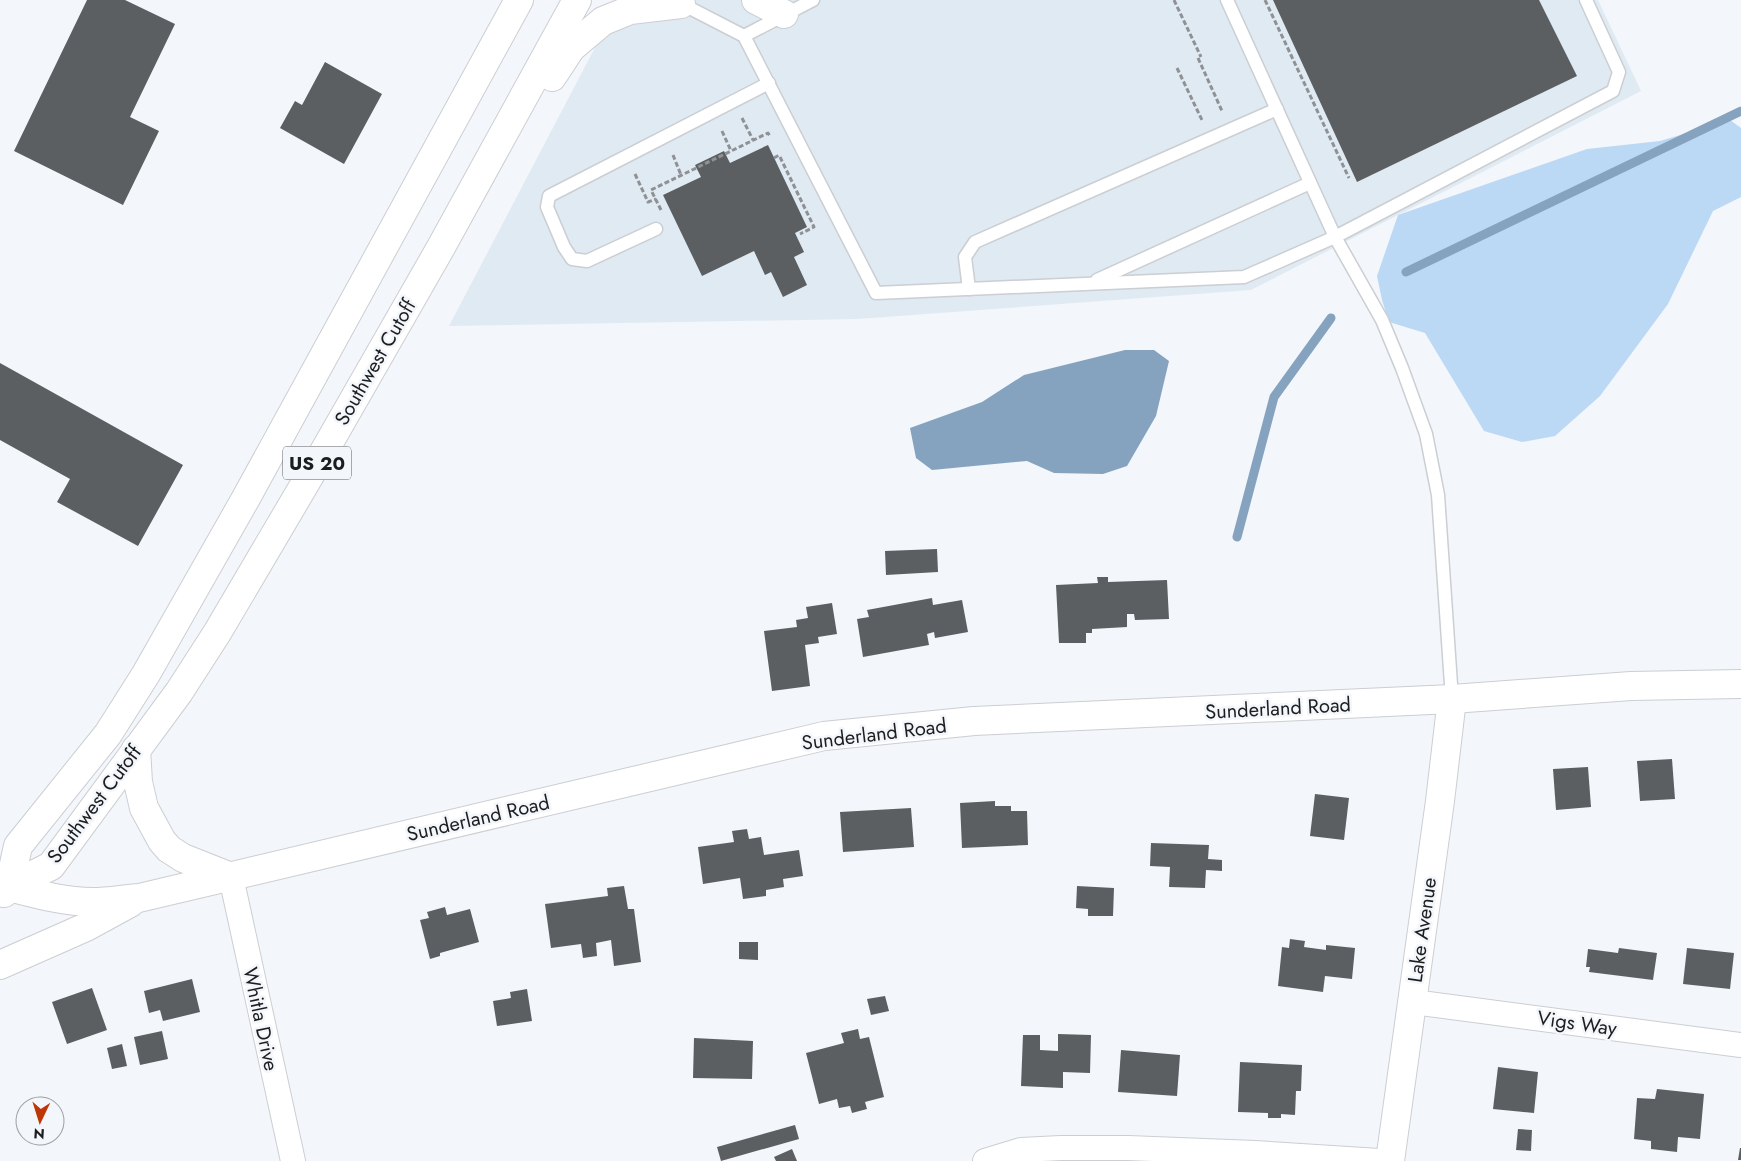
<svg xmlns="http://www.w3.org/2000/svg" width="1741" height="1161" viewBox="0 0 1741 1161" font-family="Jost,sans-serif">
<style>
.built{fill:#e0eaf3}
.green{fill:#bbd9f4}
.water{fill:#85a3bf}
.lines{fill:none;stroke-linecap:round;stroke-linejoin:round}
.stream{stroke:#85a3bf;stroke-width:9}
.building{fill:#5c5f62}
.lane-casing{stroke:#cbced2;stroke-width:15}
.street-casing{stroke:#cbced2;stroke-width:26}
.primary-casing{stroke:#cbced2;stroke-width:30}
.path{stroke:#8f9194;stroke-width:3;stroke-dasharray:5 2.5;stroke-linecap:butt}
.lane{stroke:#fff;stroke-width:12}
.street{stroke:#fff;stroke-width:24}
.primary{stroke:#fff;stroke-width:28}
.labels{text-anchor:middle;stroke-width:5;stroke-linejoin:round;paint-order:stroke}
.shield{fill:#f3f6fa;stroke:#5c5e60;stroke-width:1}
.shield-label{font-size:19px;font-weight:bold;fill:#1c1d1e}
.street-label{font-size:20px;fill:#1c1d1e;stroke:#f3f6fa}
</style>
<rect width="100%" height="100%" fill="#f3f6fa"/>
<polygon class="built" points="620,0 1598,0 1641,91 1251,290 857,319 449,326"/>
<polygon class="green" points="1730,120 1741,128 1741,197 1713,211 1668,304 1600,396 1555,436 1522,442 1484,431 1425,333 1389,322 1382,300 1377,276 1398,215 1587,149 1660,141"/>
<polygon class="water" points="1125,350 1154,350 1169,361 1156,416 1127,466 1103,474 1054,473 1027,461 932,470 916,458 910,428 982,402 1024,375"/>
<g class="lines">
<g class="stream">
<polyline points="1406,272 1741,111"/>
<polyline points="1237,537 1274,397 1331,318"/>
</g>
</g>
<g class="building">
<polygon points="87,0 125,0 175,24 130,117 159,131 123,205 14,151"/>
<polygon points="1273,0 1539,0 1577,76 1357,182"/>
<polygon points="325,62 382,94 344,164 280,128 295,101 302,105"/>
<polygon points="768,145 807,227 795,233 804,252 794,257 807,285 783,297 771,272 765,275 754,251 702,276 663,195 701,177 695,165 724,151 730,163"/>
<polygon points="0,363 183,465 138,546 57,502 70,479 0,440"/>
<polygon points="937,549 938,572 886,575 885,551"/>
<polygon points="1097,577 1108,577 1108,582 1167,580 1169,619 1135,620 1134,614 1127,614 1127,627 1092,629 1092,633 1086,633 1086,643 1059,643 1056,585 1098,583"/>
<polygon points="932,598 933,605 962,600 968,632 935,638 934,632 927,634 929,645 863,657 857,619 869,617 867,610"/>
<polygon points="832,603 837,634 818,637 819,643 805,645 810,686 772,691 764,631 797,627 796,620 808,618 806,607"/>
<polygon points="1672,759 1675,799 1640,801 1637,761"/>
<polygon points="1588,767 1591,807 1556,810 1553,769"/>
<polygon points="1315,794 1349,798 1344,840 1310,836"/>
<polygon points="995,801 995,806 1011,806 1011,811 1027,811 1028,845 962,848 960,803"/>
<polygon points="911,808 914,847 843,852 840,812"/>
<polygon points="747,829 749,839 761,837 764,855 799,850 803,876 783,879 784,887 766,890 766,896 743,899 740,878 703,884 698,847 734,842 732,831"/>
<polygon points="1151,843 1209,845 1208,859 1222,860 1222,871 1206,870 1205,888 1169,887 1170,867 1150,866"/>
<polygon points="624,886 628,909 634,909 641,962 614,966 611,940 596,943 597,956 583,958 581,944 551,948 545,904 608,896 607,888"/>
<polygon points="1077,886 1114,888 1113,916 1088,916 1088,909 1076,908"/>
<polygon points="445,907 447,915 470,909 479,942 440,953 440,956 430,959 420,920 429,918 427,912"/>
<polygon points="1290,939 1305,941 1304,947 1326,950 1326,945 1355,948 1352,979 1325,976 1323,992 1278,986 1282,947 1289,948"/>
<polygon points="739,942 758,942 758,960 739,959"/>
<polygon points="1619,948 1657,953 1653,980 1589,972 1590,967 1586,967 1588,949 1618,953"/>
<polygon points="1687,948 1734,953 1730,989 1683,984"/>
<polygon points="192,979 200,1012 163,1021 160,1010 149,1013 144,991"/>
<polygon points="92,988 107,1030 67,1044 52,1002"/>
<polygon points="527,989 532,1021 497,1026 493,1001 511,998 510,992"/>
<polygon points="885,996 889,1011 871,1015 867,999"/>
<polygon points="858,1029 860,1039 869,1037 884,1097 865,1102 867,1109 852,1113 850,1106 839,1108 837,1099 819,1104 806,1053 844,1043 841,1033"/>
<polygon points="162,1031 168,1059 140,1065 134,1037"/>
<polygon points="1058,1034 1091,1035 1090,1073 1063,1072 1063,1088 1021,1086 1023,1035 1040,1035 1040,1050 1058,1051"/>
<polygon points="694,1038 753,1041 752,1079 693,1078"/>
<polygon points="122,1044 127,1066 112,1069 107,1048"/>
<polygon points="1121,1050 1180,1055 1177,1096 1118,1092"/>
<polygon points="1240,1062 1302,1065 1301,1091 1296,1091 1295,1115 1281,1114 1281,1118 1268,1118 1268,1113 1238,1112"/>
<polygon points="1498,1067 1538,1072 1534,1113 1493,1109"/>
<polygon points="1657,1089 1704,1094 1700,1139 1678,1137 1677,1152 1651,1149 1651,1141 1634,1139 1637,1098 1655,1099"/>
<polygon points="795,1125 799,1139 721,1161 717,1147"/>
<polygon points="1518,1129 1532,1130 1531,1151 1516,1150"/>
<polygon points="1740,1148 1741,1148 1741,1160 1738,1160"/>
<polygon points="792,1149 797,1161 776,1161 774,1157"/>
</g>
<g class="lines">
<defs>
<g id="lane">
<polyline points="1227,0 1335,237 1382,320 1402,368 1426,434 1438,495 1452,699"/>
<polyline points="678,2 744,36 876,293 1244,277 1335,237 1613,91 1619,72 1586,0"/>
<polyline points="744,36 813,0"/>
<polyline points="656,229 587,261 572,259 564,247 547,207 549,196 769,83"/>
<polyline points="1097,280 1310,183"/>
<polyline points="969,289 965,257 975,242 1277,109"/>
</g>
<g id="street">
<polyline points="231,877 293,1161"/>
<polyline points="1413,1002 1741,1045"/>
<polyline points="985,1161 1021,1150 1061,1148 1128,1148 1255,1153 1379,1161"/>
</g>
<g id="primary">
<polyline points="756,0 784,14"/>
<polyline points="552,77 571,48 603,21 630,10 681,4"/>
<polyline points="136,749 138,782 144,808 162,841 169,849 183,858 231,877"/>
<path d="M9,887C36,894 65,902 93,902C108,902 124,899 139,898L735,757L824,736L974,721L1452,699L1631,686L1741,684"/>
<polyline points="9,887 18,846 108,734 146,674 246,498 519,0"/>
<polyline points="4,893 9,887 51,866 179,692 217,633 326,448 440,249 577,0"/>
<polyline points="0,965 86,927 130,903"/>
<polyline points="1390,1161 1440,801 1452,699"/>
</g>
</defs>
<use href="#lane" class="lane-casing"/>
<use href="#street" class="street-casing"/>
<use href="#primary" class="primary-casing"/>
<g class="path">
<polyline points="1174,0 1201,57"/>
<polyline points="1265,0 1349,178"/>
<polyline points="1198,58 1222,111"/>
<polyline points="1177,68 1202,120"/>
<polyline points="742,118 753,140"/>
<polyline points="722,131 731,151"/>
<polyline points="673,155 681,175"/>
<polyline points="780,157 814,227 800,234"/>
<polyline points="774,158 779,155"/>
<polyline points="635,174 648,202 656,199"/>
<polyline points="661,210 651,190 768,133 770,136"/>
</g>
<use href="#lane" class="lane"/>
<use href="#street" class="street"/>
<use href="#primary" class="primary"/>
</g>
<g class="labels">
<rect class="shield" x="283" y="446.5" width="68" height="33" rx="4"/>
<g class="shield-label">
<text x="317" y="470">US 20</text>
</g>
<g class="street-label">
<text transform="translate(375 362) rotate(-60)" y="7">Southwest Cutoff</text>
<text transform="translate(1278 708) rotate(-3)" y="7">Sunderland Road</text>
<text transform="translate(874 734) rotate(-7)" y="7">Sunderland Road</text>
<text transform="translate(94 804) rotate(-53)" y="7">Southwest Cutoff</text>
<text transform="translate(478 818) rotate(-13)" y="7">Sunderland Road</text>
<text transform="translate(1422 930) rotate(-82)" y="7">Lake Avenue</text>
<text transform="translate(261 1019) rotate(78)" y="7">Whitla Drive</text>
<text transform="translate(1577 1023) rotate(8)" y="7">Vigs Way</text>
</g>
</g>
<g transform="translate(40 1121) rotate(184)"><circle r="24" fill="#f3f6fa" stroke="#9d9fa2"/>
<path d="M0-4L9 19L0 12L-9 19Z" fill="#be3506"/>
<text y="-8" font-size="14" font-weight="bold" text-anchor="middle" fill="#1c1d1e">N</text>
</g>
</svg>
